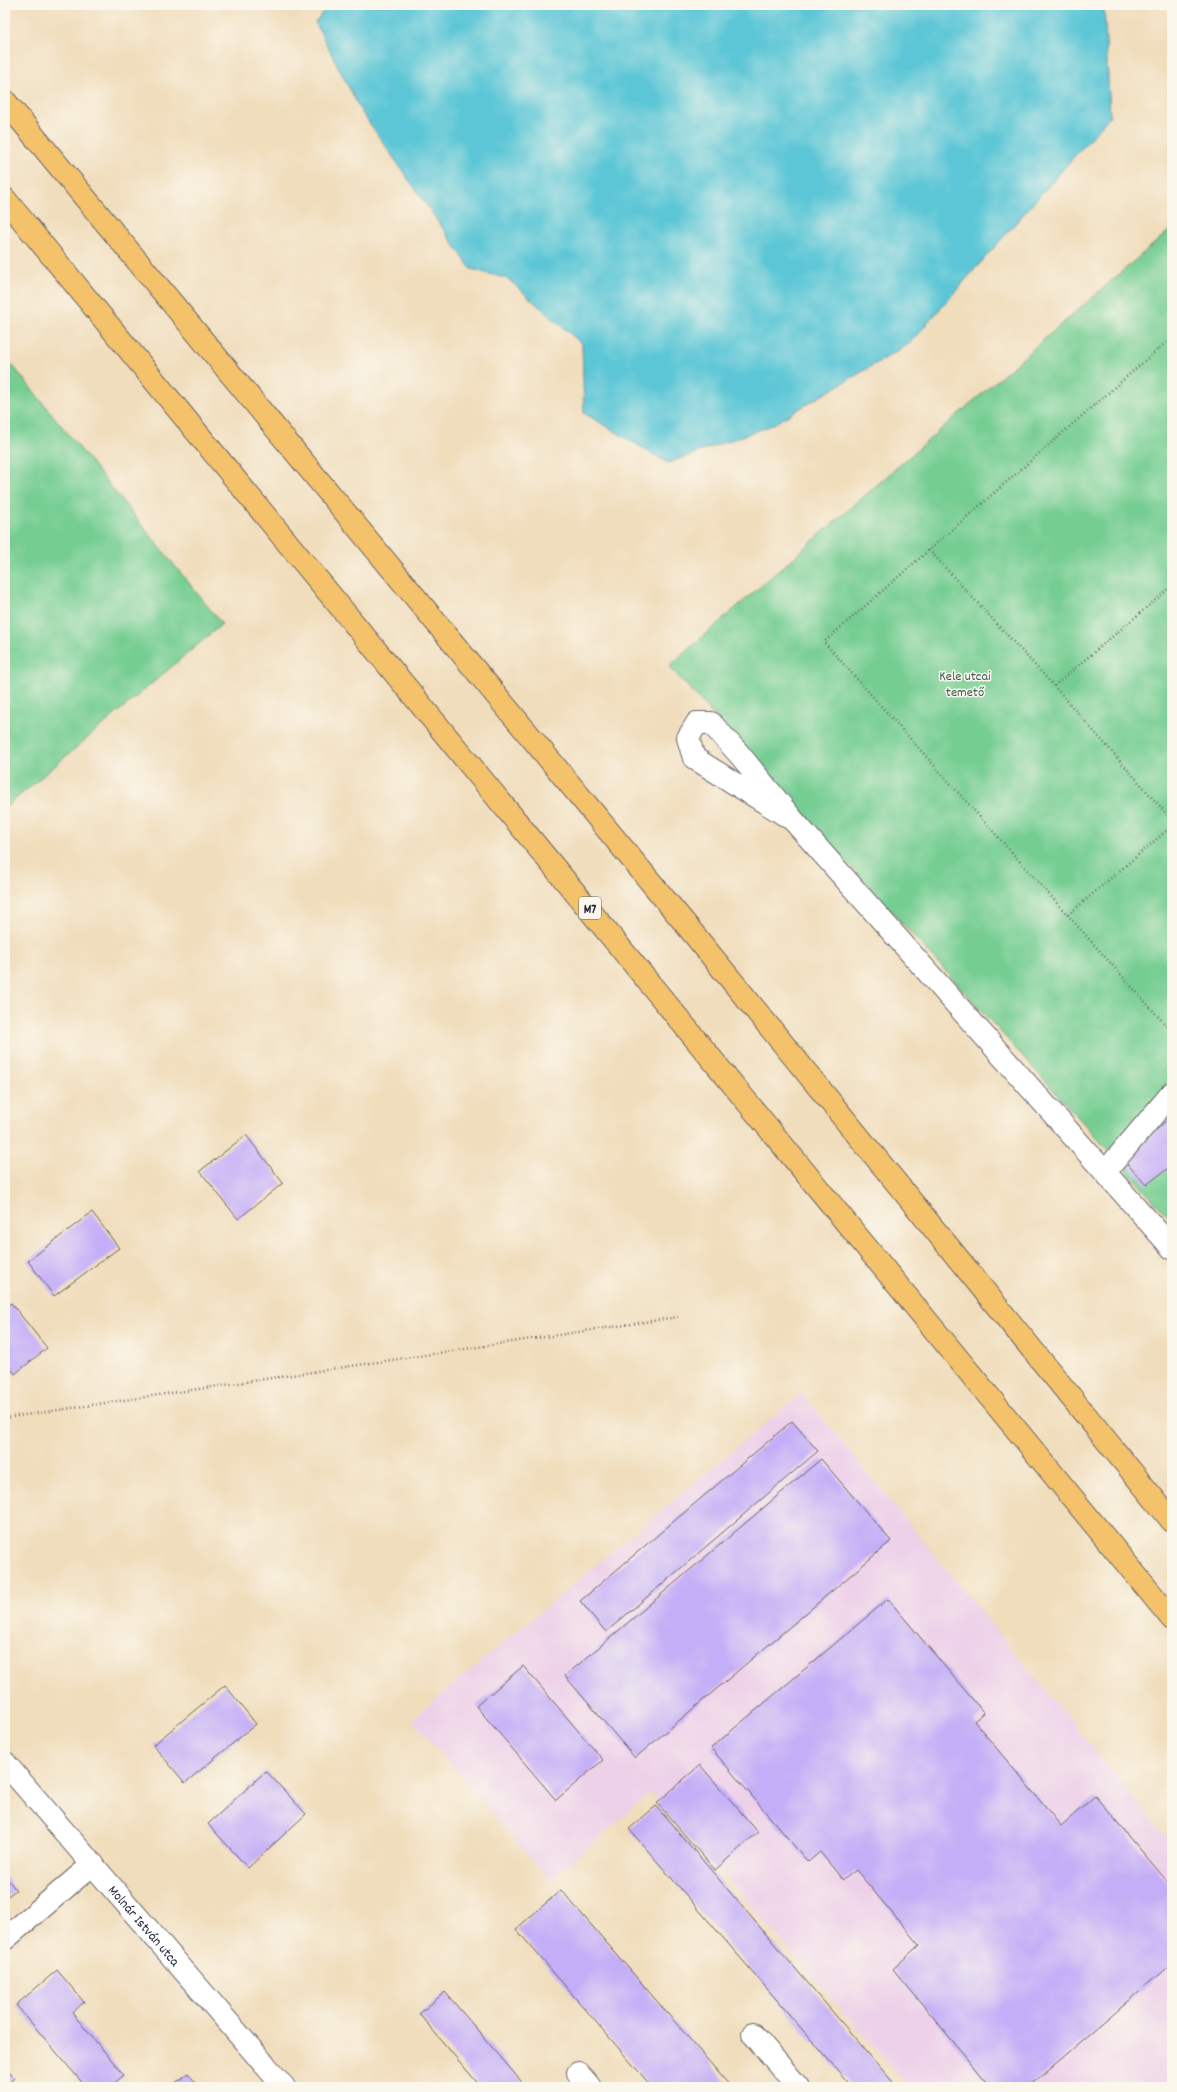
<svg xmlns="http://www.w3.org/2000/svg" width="1177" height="2092" viewBox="0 0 1177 2092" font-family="Dekko,sans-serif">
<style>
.built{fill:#edd1e9}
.green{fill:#75cd92;stroke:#4c7866}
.water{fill:#5cc6d6;stroke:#3f7488}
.building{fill:#c4aef7}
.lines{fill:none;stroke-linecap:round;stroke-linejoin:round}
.minor-casing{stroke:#6a6368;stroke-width:24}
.highway-casing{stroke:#6a6368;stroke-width:24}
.path{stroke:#6a6368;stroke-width:2.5;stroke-dasharray:1 3;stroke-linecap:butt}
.minor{stroke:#fff;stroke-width:22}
.highway{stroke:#f4c26a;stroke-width:22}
.labels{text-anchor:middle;stroke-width:3;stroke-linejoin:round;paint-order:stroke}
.shield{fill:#fbf7ec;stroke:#636270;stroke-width:1}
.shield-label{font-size:13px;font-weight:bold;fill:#22223b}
.park-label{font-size:14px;fill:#3f5e59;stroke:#fbf7ec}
.street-label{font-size:14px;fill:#22223b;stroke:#fbf7ec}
</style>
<rect width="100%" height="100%" fill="#fbf7ec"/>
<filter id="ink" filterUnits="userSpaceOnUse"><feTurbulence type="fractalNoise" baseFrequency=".025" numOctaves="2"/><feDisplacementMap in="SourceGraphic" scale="8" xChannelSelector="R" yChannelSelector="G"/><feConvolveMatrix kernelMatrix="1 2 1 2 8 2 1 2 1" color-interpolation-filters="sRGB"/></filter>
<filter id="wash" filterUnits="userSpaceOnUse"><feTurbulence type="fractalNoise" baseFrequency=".012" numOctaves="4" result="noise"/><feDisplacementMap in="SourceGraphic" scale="16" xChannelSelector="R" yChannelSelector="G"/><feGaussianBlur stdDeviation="0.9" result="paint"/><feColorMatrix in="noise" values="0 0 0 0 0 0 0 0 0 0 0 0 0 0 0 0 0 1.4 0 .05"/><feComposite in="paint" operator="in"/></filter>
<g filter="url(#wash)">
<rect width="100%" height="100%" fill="#f0ddbc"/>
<polygon class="built" points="802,1393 1172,1844 1172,2087 909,2087 651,1792 550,1881 412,1719"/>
<g class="green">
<polygon points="1172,228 1172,1221 669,666"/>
<polygon points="5,356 222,624 5,808"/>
</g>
<polygon class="water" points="329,5 1104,5 1110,116 909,344 770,426 668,463 584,413 582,344 508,279 471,269 361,111 315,22"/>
<g id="blocks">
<g class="building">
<polygon points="1172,1116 1172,1175 1167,1169 1146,1185 1123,1159"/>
<polygon points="246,1135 283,1183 238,1219 200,1171"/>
<polygon points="92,1212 119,1248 54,1296 28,1261"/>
<polygon points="11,1303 47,1348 15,1374 5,1361 5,1308"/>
<polygon points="792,1421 818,1451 606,1632 580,1601"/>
<polygon points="821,1459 891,1541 635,1758 565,1676"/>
<polygon points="888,1599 984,1713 974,1721 1061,1826 1095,1796 1172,1887 1172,1964 1028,2087 991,2087 893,1969 919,1945 856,1870 843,1880 820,1852 808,1862 711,1748"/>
<polygon points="523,1666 603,1760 556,1800 476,1706"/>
<polygon points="225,1685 256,1724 185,1783 153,1745"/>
<polygon points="700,1765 758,1832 715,1870 657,1803"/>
<polygon points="266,1771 306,1814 248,1868 208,1824"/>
<polygon points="656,1806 897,2087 852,2087 629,1829"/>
<polygon points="5,1876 16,1890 5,1898"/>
<polygon points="561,1890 731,2087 652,2087 516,1929"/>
<polygon points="57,1970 84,2002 72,2013 124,2075 110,2087 86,2087 16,2005"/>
<polygon points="445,1992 526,2087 481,2087 419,2014"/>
<polygon points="5,2067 14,2078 5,2086"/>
<polygon points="188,2073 199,2087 170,2087"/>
</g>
</g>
</g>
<g filter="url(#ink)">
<use href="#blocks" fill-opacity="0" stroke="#6a6368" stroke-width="1"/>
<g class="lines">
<defs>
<g id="minor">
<polyline points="793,820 694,758 688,738 697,723 711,723 740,755 793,820 1172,1248"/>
<polyline points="1105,1172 1172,1093"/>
<path id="s1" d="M5,1763L284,2087"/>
<polyline points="5,1939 93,1864"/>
<polyline points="753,2034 798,2087"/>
<polyline points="578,2073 590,2087"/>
</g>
<g id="highway">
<polyline points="5,101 692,932 1172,1521"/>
<polyline points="5,199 1172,1619"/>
</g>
</defs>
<use href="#minor" class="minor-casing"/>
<use href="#highway" class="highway-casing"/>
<g class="path">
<polyline points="1172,337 824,642 1172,1032"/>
<polyline points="929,550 1054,686 1172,820"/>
<polyline points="1054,686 1172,586"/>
<polyline points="1068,915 1172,826"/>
<polyline points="5,1418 678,1317"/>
</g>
<use href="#minor" class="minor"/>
<use href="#highway" class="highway"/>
</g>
</g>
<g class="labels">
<rect class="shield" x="579" y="897" width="22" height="22" rx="3"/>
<g class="shield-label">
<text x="590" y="913">M7</text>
</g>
<g class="park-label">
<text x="965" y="680">Kele utcai<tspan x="965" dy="16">temető</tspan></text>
</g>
<g class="street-label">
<text dy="5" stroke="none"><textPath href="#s1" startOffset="214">Molnár István utca</textPath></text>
</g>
</g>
<rect width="1177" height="2092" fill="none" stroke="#fbf7ec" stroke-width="20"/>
</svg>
